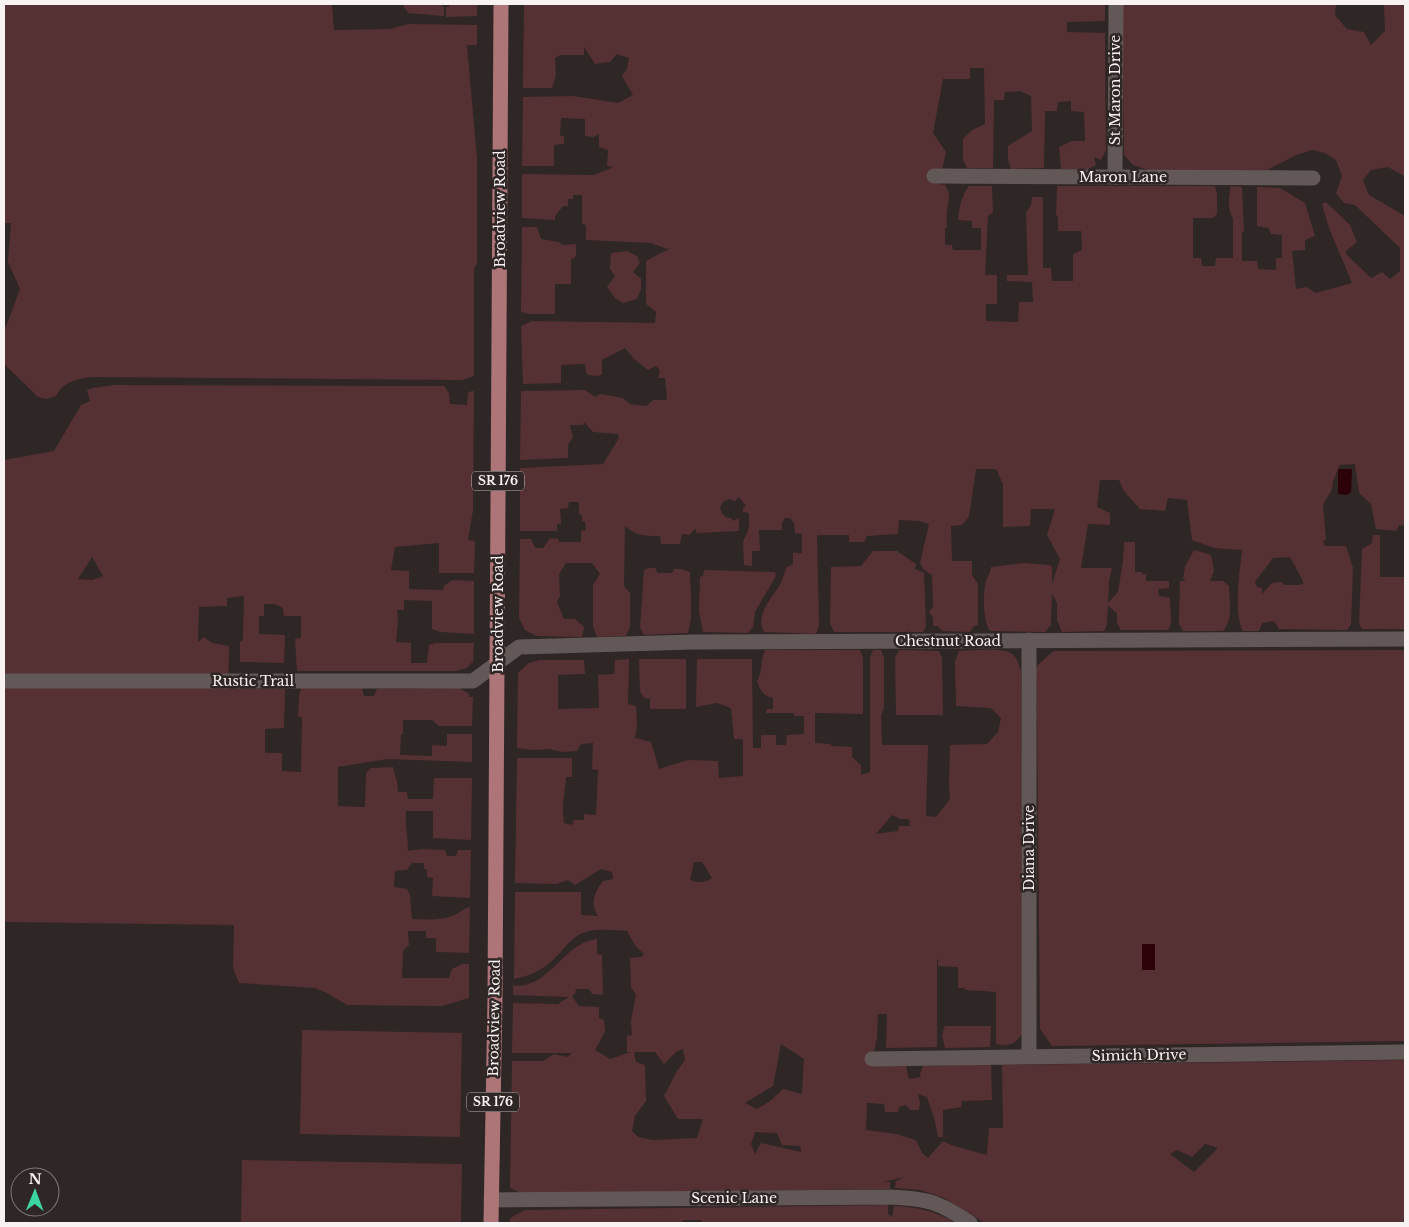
<svg xmlns="http://www.w3.org/2000/svg" width="1409" height="1227" viewBox="0 0 1409 1227" font-family="'Libre Baskerville',serif">
<style>
.green{fill:#563133;fill-rule:evenodd}
.water{fill:#2c0108}
.lines{fill:none;stroke-linecap:round;stroke-linejoin:round}
.minor{stroke:#625858;stroke-width:15}
.major{stroke:#ad7578;stroke-width:15}
.labels{text-anchor:middle;stroke-width:5;stroke-linejoin:round;paint-order:stroke}
.shield{fill:#2f2626;stroke:#bcb5b5;stroke-width:1}
.shield-label{font-size:12px;font-weight:bold;fill:#f8f2f2}
.street-label{font-size:14px;fill:#f8f2f2;stroke:#2f2626}
</style>
<rect width="100%" height="100%" fill="#2f2626"/>
<g class="green">
<path d="M4,4L332,5L334,30L390,29L408,24L477,25V45H467L477,159V263L474,269V376L462,380L91,377C77,379 63,382 56,396L46,399L38,397L4,364V326L6,327L20,289L8,262L11,223H4Z"/>
<polygon points="402,4 442,4 442,6 444,7 444,16 408,13"/>
<polygon points="449,4 477,4 477,16 446,17 446,7 449,7"/>
<path d="M524,4H1105V21L1067,22V32L1105,33L1106,150L1101,160L1094,157L1096,165L1088,169H1061L1059,147L1072,141H1085L1084,112L1071,111V101L1058,102L1057,111H1045L1044,168L1011,169L1008,160V146L1032,131L1031,96L1020,91L1005,92L1004,100H994L993,168H967L963,160V139L972,130L985,124L984,68H970V79H943L933,133L946,152L939,184L945,185C951,195 949,199 947,210C946,216 947,222 947,228H945V245H952L953,250H981V228H972V221L958,220C959,207 961,197 969,186H992L993,212L988,216L985,275H997V304H986V321L1018,322L1019,302H1033L1032,282L1007,281V275H1028L1026,213L1031,205L1032,197H1043V268H1051L1052,281H1073V254L1082,250L1081,231H1058V218L1056,214L1057,186H1215L1217,194V214L1213,218H1193V258H1201L1202,266H1215L1216,258H1233V218C1227,210 1229,196 1231,186L1242,187L1244,231L1242,232V261H1257L1258,269L1276,270V258H1282V235L1271,234L1269,228L1257,226V187L1280,188L1305,203L1315,236L1305,240V250L1292,251L1296,289L1306,287L1316,293L1352,283L1329,228L1322,204L1326,202L1350,225L1357,242L1345,252L1348,256L1371,278L1382,272L1390,279L1400,271V248L1355,205L1344,203L1336,193L1342,176L1336,160L1325,153L1312,150L1296,155L1267,170H1149L1133,165L1124,155L1122,4H1336L1335,15L1347,29L1364,32L1371,45L1385,31L1384,4H1405V180L1404,176L1388,167L1371,170L1363,180L1369,195L1405,216V526L1399,525L1396,531L1376,529L1371,504L1359,493L1355,464L1340,465L1333,481L1332,489L1323,505L1326,540L1323,541L1325,546H1346L1353,568L1351,624L1347,630L1279,629L1274,621L1262,623L1259,631H1243C1233,613 1240,570 1242,550L1214,548L1192,540L1187,500L1168,498L1165,511L1140,509L1124,491L1119,480H1100L1097,507L1110,513V525L1088,524L1081,568H1112L1109,581L1108,603L1118,592L1123,561L1124,542H1135V572H1142V574H1146V581H1169V588L1158,589L1159,596L1170,598L1171,624L1168,630H1121L1117,623V613L1108,606L1107,625L1104,631L1062,632L1057,620V603L1052,594L1051,625L1045,632L990,631C983,621 983,598 985,586C985,580 990,575 991,567L1025,563L1050,565L1052,567V584L1060,559L1047,535L1055,509H1031L1030,526L1003,527V484L996,469H976L969,517L962,525L951,526L952,561H972V575L978,584V625L974,626L970,632L942,631L938,626H933V618L929,612L933,606L932,575L924,570L920,563L929,524L919,521L899,520L898,534L867,536L864,542H849V535H817L819,626L816,634L764,632C755,616 771,599 779,586C783,580 784,573 787,567L793,564V553H802V534L795,533L794,523L790,518H785L782,523V530H759L760,551H752V566L744,565L743,542L749,528V513L743,512V508L746,506L739,497L735,501L729,499L723,502L720,508C722,514 724,518 731,518L733,521L739,518V531L696,533V528L689,535L682,534L680,544H661L660,536C644,536 637,536 625,526L624,586L630,593V627L626,636L597,637L593,627V585L600,574L592,563H566L559,574L560,596L557,602L564,619H575L584,627L582,637L536,636L525,630L519,618L520,539H531L535,548H543L550,538L558,539L559,542H581V531L586,530L585,522L582,521V515L579,514V502H569L568,508L560,509L561,524H557V531H520V468L603,464L619,438L618,434L593,432L584,422L583,425H570L573,437L568,445V458L520,460L521,391L585,390L595,397L600,394L623,398L630,404L646,406L653,400H666L667,397L665,378H658L660,370L656,366L648,370L634,359L625,348L602,360V374L599,376L588,375L586,372L585,364L561,365V383L523,384L521,326L532,321L655,323L656,312L646,304V261L671,248L667,249L651,243L586,240V225L582,224V195H573V199H568V206H563L555,216V220L522,218V174L594,175L614,167L607,166L608,150L599,147V134L593,137L585,136V119L561,118L560,136H564V144L554,145V166H522L523,97L573,96L618,103L633,95L622,76L627,69L629,58L617,54L610,62L595,64L584,47V55H561L555,58L556,75L552,88H523ZM1290,557L1304,583L1300,585H1284L1282,582L1272,583L1262,594V588L1257,587L1255,582L1273,558Z"/>
<polygon points="522,227 537,227 541,239 559,242 562,245 576,244 576,256 571,260 571,284 555,284 555,314 530,314 521,312"/>
<polygon points="627,251 637,256 640,263 633,272 641,279 641,289 637,299 623,303 615,298 607,287 615,276 610,269 611,253"/>
<path d="M114,385L444,386L449,393L450,404L467,405L468,392L474,391L473,510L468,540L475,541L474,573H439V543L395,547L391,570L409,571V589L443,590L444,586L452,580L474,581V634L440,632L432,629V601L404,600V610H397L398,621L396,642L411,643V663H427L429,645L435,643H474L473,663H471L467,668L456,671H297L295,639L301,638V616H284L283,608L275,604H264V616H259V634L285,635L284,663L240,662V642L243,640L244,596L227,598V606L199,607L198,642L204,637L212,643L229,646L228,689H285L284,728L265,729V753H282V771L301,772L302,717H298L299,696L301,688H362L364,696H374L377,689L459,688L469,694V697H473L472,726H439L432,720H403V734L401,735L400,755L432,756V745L447,746V734H472V762L387,759L338,767V806L365,807L366,773L371,768L393,767L397,782L398,792H407L408,799H433L434,778H472L471,840L433,838V811H406C405,825 408,837 408,851L422,849L445,850L447,856H456L458,850H471L470,898L432,896L433,878L427,877V869H424V863H413V861L407,870L395,871L394,887L407,889L410,895L412,919C425,919 439,921 452,916C459,914 463,908 470,907L469,953L436,952V938H426V931H408L409,945L403,951L402,978H449L452,969L462,964H469V998L442,1006L347,1005L329,994L315,988L239,983L233,968L234,925L4,922V460L54,451L81,405L90,401L87,390L93,388ZM92,557L103,576L92,580L78,579Z"/>
<polygon points="1373,535 1380,535 1380,577 1405,577 1405,629 1362,629 1359,624 1362,549 1372,543"/>
<path d="M1194,550L1211,555L1214,571L1210,581H1223L1229,586C1229,602 1234,618 1223,631H1183L1179,624L1180,581H1186L1183,579L1185,567Z"/>
<polygon points="873,551 897,551 916,564 915,569 924,573 926,626 923,632 834,632 830,623 831,567 861,566"/>
<path d="M649,568H656L657,573H672L674,569H682L690,572C690,592 694,614 688,633L644,635L640,627L644,570Z"/>
<polygon points="704,570 775,572 776,576 755,612 753,627 748,633 703,632 699,611 700,577 703,576"/>
<path d="M765,650H860L863,658V714L815,713V743L830,744L832,746L852,747V757L861,765V775L870,772V658L873,650H881L884,658V708L881,715L882,745H928L926,816L936,817L950,799L949,785L950,745L987,744L998,732L1001,718L991,708L956,706L955,661L959,651C971,651 1003,647 1012,654C1018,658 1019,666 1021,672L1022,1033C1017,1044 1007,1047 996,1044V992L965,990V988H958V967L938,966V959H937V1047L886,1048L887,1014H878L877,1037L874,1052L868,1054L871,1066H906L909,1079L921,1077L920,1074L923,1066L991,1064L992,1100L962,1101L961,1107L943,1110V1137H938L935,1121L927,1097L918,1094L920,1103L919,1110H910L906,1105L899,1107L898,1112H885L884,1104L867,1103L866,1130L896,1134L916,1140L922,1153L928,1158L943,1141L951,1145L987,1155L989,1128H1003L1002,1065L1405,1060V1223H985L944,1198L921,1190L895,1188L896,1181L904,1177L883,1182H890V1189L523,1194L510,1188L512,1061H543L554,1054L568,1057L572,1053H512L513,1003L558,1004L569,997L513,995V986C517,985 522,986 525,985C554,978 567,942 597,939V954L602,955L603,995L592,994L589,989H576L575,994L572,996L579,1006L599,1007V1018L604,1020L605,1032L595,1050L610,1059L631,1052H627V1036L632,1035L631,1021L636,995L631,987L630,958L641,957L644,954L635,945L627,931C610,930 588,927 574,938C569,942 564,948 560,953C545,968 535,975 514,979L515,892H581V915L598,916C590,903 594,893 603,881L613,879L612,872L601,869L575,885L568,880L556,884L515,883L517,758H572V777H566C565,793 561,807 564,823L572,825L574,820H584V814L596,815L598,770L592,769L593,743L581,744L577,751L562,752L549,749L533,750L517,748L518,673L529,663L540,660H584L585,674L558,675V709L599,708L598,675L614,674L615,660L629,659L628,704L636,706L637,726L635,738L651,742L659,769L688,760L718,761L719,778L743,776V739H734L731,708L717,703L696,707L697,659H752L753,748H761V735H776V745H786L787,735L804,734V716H794V713H766L767,709H773V698C763,696 760,690 757,681C763,671 760,661 765,650ZM892,815L900,819H909L910,826H899L898,831L876,834ZM694,862H702L712,878C706,883 697,883 690,880ZM781,1044L804,1059L802,1094L783,1089L770,1101L757,1109L745,1103L773,1086ZM683,1049L685,1060L677,1071L664,1096L678,1119H703L697,1138L653,1140L638,1137L632,1131L635,1116L646,1101L645,1065L636,1062L634,1052H655L664,1064L676,1052ZM755,1132L777,1133L782,1145L800,1146L801,1152L761,1143L755,1154L751,1144ZM1205,1144L1218,1148L1194,1172L1170,1154L1177,1150L1192,1157Z"/>
<polygon points="899,650 939,651 942,658 943,715 896,715 895,658"/>
<polygon points="1405,650 1405,1041 1052,1046 1040,1029 1037,721 1036,718 1037,713 1036,667 1053,651"/>
<polygon points="639,659 686,659 686,709 650,709 650,699 644,698 640,691"/>
<polygon points="945,1026 991,1026 990,1047 945,1048 942,1035"/>
<polygon points="302,1030 462,1033 460,1137 300,1134"/>
<polygon points="242,1160 462,1164 461,1223 241,1223"/>
<path d="M888,1205V1214L892,1217L894,1206C918,1207 935,1211 956,1223H703L701,1220H684L679,1223H510V1218L525,1210Z"/>
</g>
<g class="water">
<polygon points="1338,469 1352,469 1351,492 1347,495 1338,494"/>
<rect x="1142" y="944" width="13" height="26"/>
</g>
<g class="lines">
<g class="minor">
<polyline points="934,176 1313,178"/>
<polyline points="1115,177 1116,4"/>
<polyline points="4,681 473,681 519,647 694,642 1405,639"/>
<polyline points="1029,1056 1029,640"/>
<polyline points="872,1059 1405,1052"/>
<path d="M491,1200L891,1197C929,1199 939,1202 970,1223"/>
</g>
<polyline class="major" points="491,1223 495,999 501,4"/>
</g>
<g class="labels">
<g class="shield">
<rect x="472" y="471.5" width="52" height="19" rx="4"/>
<rect x="467" y="1092.5" width="52" height="19" rx="4"/>
</g>
<g class="shield-label">
<text x="498" y="485">SR 176</text>
<text x="493" y="1106">SR 176</text>
</g>
<g class="street-label">
<text transform="translate(1115 90) rotate(-90)" y="5">St Maron Drive</text>
<text x="1123" y="182">Maron Lane</text>
<text transform="translate(500 209) rotate(-90)" y="5">Broadview Road</text>
<text transform="translate(498 614) rotate(-90)" y="5">Broadview Road</text>
<text x="948" y="646">Chestnut Road</text>
<text x="253" y="686">Rustic Trail</text>
<text transform="translate(1029 848) rotate(-90)" y="5">Diana Drive</text>
<text transform="translate(494 1018) rotate(-89)" y="5">Broadview Road</text>
<text transform="translate(1139 1055) rotate(-1)" y="5">Simich Drive</text>
<text x="734" y="1203">Scenic Lane</text>
</g>
</g>
<rect width="1409" height="1227" fill="none" stroke="#f8f2f2" stroke-width="10"/>
<g transform="translate(35 1192) rotate(1)"><circle r="24" fill="#2f2626" stroke="#7f7878"/>
<path d="M0-4L9 19L0 12L-9 19Z" fill="#3dd4a3"/>
<text y="-8" font-size="14" font-weight="bold" text-anchor="middle" fill="#f8f2f2">N</text>
</g>
</svg>
